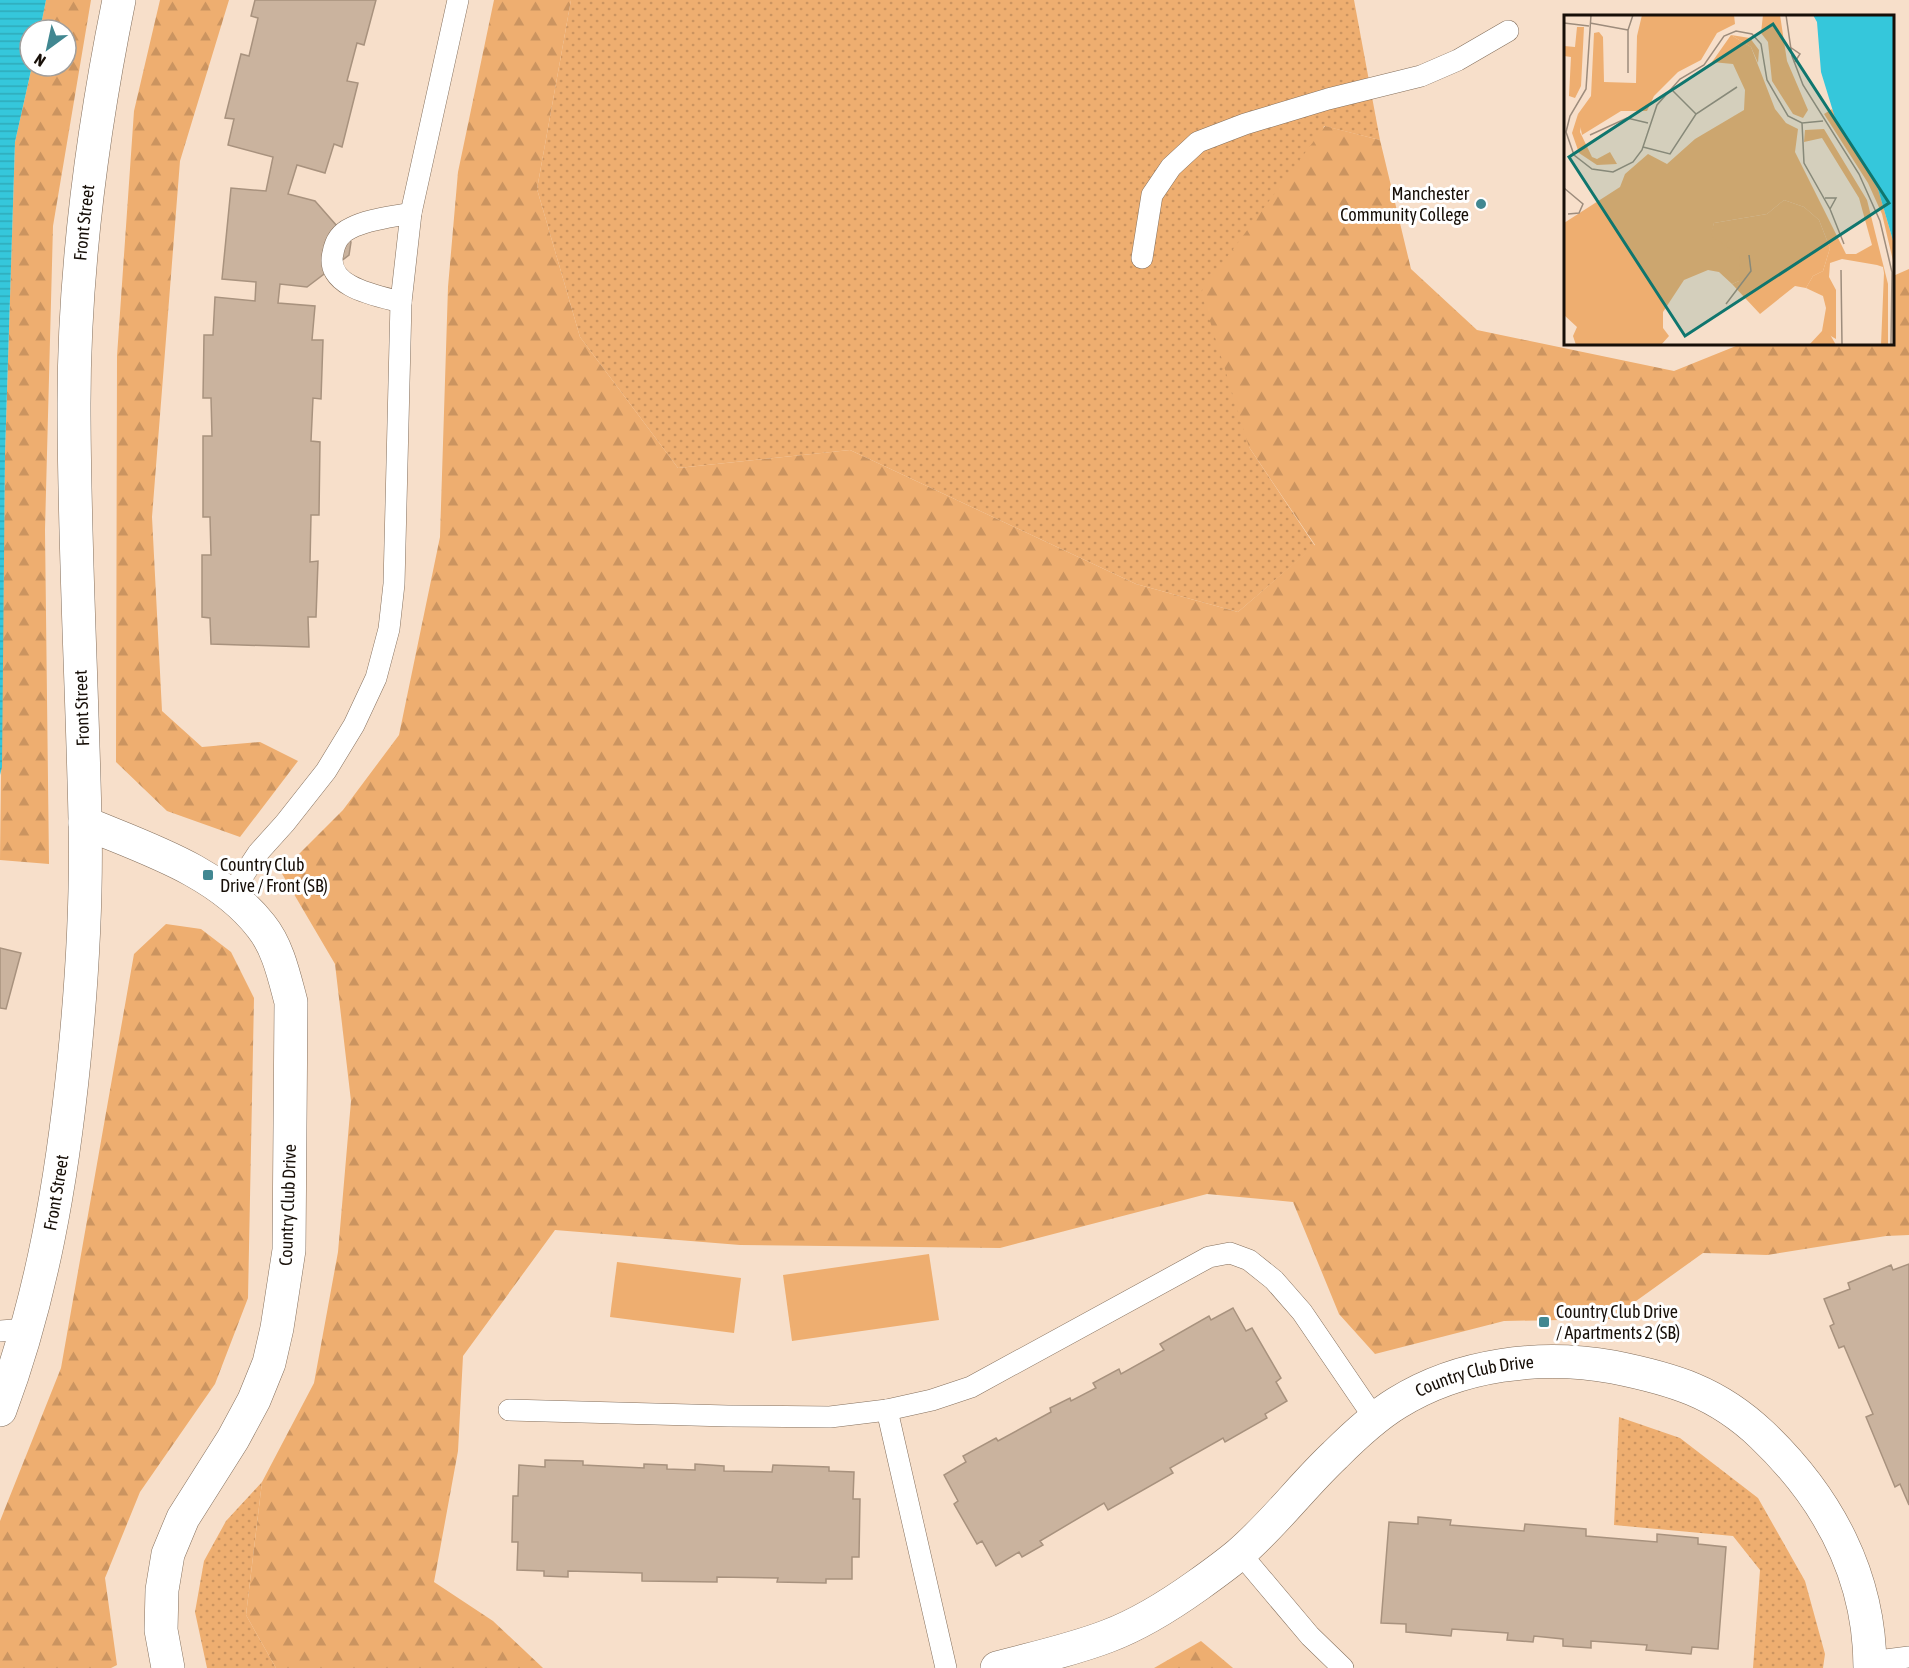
<svg xmlns="http://www.w3.org/2000/svg" width="1909" height="1668" viewBox="0 0 1909 1668" font-family="'Asap Condensed',sans-serif">
<style>
.grass{fill:url(#grass-dots)}
.forest{fill:url(#forest-firs)}
.pitch{fill:#eeae70}
.water{fill:url(#water-rules)}
.building{fill:#cab39e;stroke:#a8927e;stroke-width:1.5}
.lines{fill:none;stroke-linecap:round;stroke-linejoin:round}
.lane-casing{stroke:#846f5c;stroke-width:22}
.street-casing{stroke:#846f5c;stroke-width:34}
.secondary-casing{stroke:#846f5c;stroke-width:34}
.lane{stroke:#fff;stroke-width:21}
.street{stroke:#fff;stroke-width:33}
.secondary{stroke:#fff;stroke-width:33}
.poi-dot{fill:#418791;stroke:#fff;stroke-width:2}
.labels{text-anchor:middle;stroke-width:6;stroke-linejoin:round;paint-order:stroke}
.poi-label{font-size:18px;fill:#170f08;stroke:#fff;text-anchor:start}
.street-label{font-size:18px;fill:#170f08;stroke:#fff}
.inset-road{fill:none;stroke:#9d8c7c;stroke-width:1.5}
.view{fill:#0f766e;fill-opacity:0.15;stroke:#0f766e;stroke-width:3}
.inset-edge{fill:none;stroke:#170f08;stroke-width:3}
</style>
<defs>
<pattern id="grass-dots" width="8" height="8" patternUnits="userSpaceOnUse" patternTransform="scale(1.5)"><rect width="8" height="8" fill="#eeae70"/><path d="M2 2h.1M6 6h.1" fill="none" stroke="#cb9460" stroke-width="1.8" stroke-linecap="round"/></pattern>
<pattern id="forest-firs" width="22" height="20" patternUnits="userSpaceOnUse" patternTransform="scale(1.5)"><rect width="22" height="20" fill="#eeae70"/><path d="M5 1l3.5 6h-7zM16 11l3.5 6h-7z" fill="#cb9460"/></pattern>
<pattern id="water-rules" width="6" height="5" patternUnits="userSpaceOnUse" patternTransform="scale(1.5)"><rect width="6" height="5" fill="#35c7db"/><path d="M0 2.5h6" fill="none" stroke="#2eaaba"/></pattern>
</defs>
<rect width="100%" height="100%" fill="#f7dfca"/>
<g class="grass">
<polygon points="571,0 1354,0 1380,140 1324,126 1249,447 1315,546 1238,612 1136,584 850,450 678,468 580,337 537,189"/>
<polygon points="1619,1417 1680,1438 1758,1498 1805,1581 1825,1654 1823,1668 1753,1668 1760,1570 1733,1536 1614,1525"/>
<polygon points="262,1482 246,1615 276,1668 207,1668 195,1612 204,1561 226,1521"/>
</g>
<g class="forest">
<polygon points="46,0 91,0 53,226 45,530 49,864 0,860 5,454 15,142 32,66 66,66 66,30 40,30"/>
<polygon points="160,0 229,0 180,161 152,517 162,711 202,747 260,742 298,761 240,837 167,811 116,762 117,356 134,111"/>
<polygon points="494,0 571,0 537,189 580,337 678,468 850,450 1136,584 1238,612 1315,545 1249,447 1201,292 1325,126 1380,140 1411,269 1477,330 1674,371 1741,344 1892,344 1893,276 1909,269 1909,1235 1886,1236 1767,1255 1703,1253 1611,1319 1504,1321 1375,1354 1339,1314 1293,1202 1207,1194 1000,1248 740,1245 555,1230 463,1356 458,1451 434,1582 493,1621 543,1668 276,1668 246,1615 262,1482 314,1383 338,1252 351,1101 335,964 281,872 343,810 399,735 440,537 448,287 458,172"/>
<polygon points="166,924 201,929 231,952 254,998 248,1298 215,1384 140,1492 105,1578 117,1665 111,1668 0,1668 0,1521 61,1368 134,954"/>
<polygon points="1201,1641 1233,1668 1154,1668"/>
</g>
<g class="pitch">
<polygon points="929,1254 939,1320 792,1341 783,1275"/>
<polygon points="617,1262 741,1278 734,1333 610,1317"/>
</g>
<polygon class="water" points="0,0 46,0 40,30 30,30 30,66 32,66 15,142 5,454 2,767 0,775"/>
<g class="building">
<polygon points="255,0 376,0 364,45 357,43 347,81 358,83 342,147 334,144 325,173 297,165 288,194 315,201 351,242 349,255 307,287 280,284 278,303 315,306 312,340 323,340 321,399 313,398 311,441 320,442 319,515 311,515 310,562 318,561 316,617 308,617 309,647 211,644 210,618 202,617 202,555 211,555 210,517 203,517 203,436 212,436 211,398 203,398 204,335 213,335 215,297 255,301 256,282 222,279 231,188 266,191 273,157 228,145 234,119 225,118 241,54 249,56 258,18 251,16"/>
<polygon points="0,948 21,953 6,1009 0,1008"/>
<polygon points="1909,1264 1909,1505 1900,1484 1895,1487 1866,1417 1873,1414 1844,1346 1839,1348 1830,1326 1834,1324 1824,1299 1850,1289 1848,1283 1891,1265 1893,1270"/>
<polygon points="1233,1308 1246,1331 1252,1328 1281,1378 1276,1382 1287,1401 1265,1414 1267,1418 1225,1442 1223,1438 1170,1468 1173,1473 1108,1510 1104,1503 1040,1541 1043,1545 1022,1557 1019,1552 996,1566 982,1541 977,1544 954,1504 958,1501 944,1475 966,1462 963,1456 996,1438 998,1441 1051,1412 1050,1408 1070,1398 1071,1401 1096,1388 1093,1383 1119,1369 1121,1374 1164,1350 1160,1344 1209,1316 1211,1320"/>
<polygon points="545,1460 583,1461 583,1465 644,1468 644,1464 667,1465 667,1469 695,1470 695,1464 724,1466 724,1471 772,1472 773,1465 829,1467 829,1471 854,1472 853,1499 860,1499 859,1557 852,1557 852,1579 826,1579 826,1583 777,1582 778,1578 717,1577 717,1582 642,1581 642,1573 568,1571 568,1577 544,1576 544,1571 517,1570 518,1542 512,1542 513,1496 518,1496 519,1465 545,1467"/>
<polygon points="1418,1517 1451,1520 1450,1525 1524,1531 1525,1524 1586,1529 1586,1536 1657,1542 1657,1534 1698,1538 1698,1544 1726,1547 1718,1649 1692,1647 1691,1654 1646,1650 1647,1645 1591,1641 1591,1648 1563,1646 1563,1639 1534,1636 1533,1642 1507,1640 1508,1633 1452,1629 1451,1636 1406,1632 1406,1624 1381,1623 1389,1522 1418,1524"/>
</g>
<g class="lines">
<defs>
<g id="lane">
<polyline points="1142,258 1152,195 1171,167 1198,142 1245,124 1328,99 1421,76 1458,60 1508,31"/>
<path d="M401,302C378,296 324,287 333,253C335,241 340,233 351,228C368,219 392,217 411,213"/>
<polyline points="231,894 258,853 285,823 326,771 354,725 376,678 389,629 394,584 401,302 411,213 458,0"/>
<polyline points="0,1331 27,1329"/>
<polyline points="509,1410 728,1416 830,1417 887,1410 932,1400 971,1387 1209,1257 1230,1253 1249,1260 1274,1280 1302,1312 1375,1419"/>
<polyline points="887,1410 946,1668"/>
<polyline points="1240,1553 1310,1636 1343,1668"/>
<polyline points="1870,1662 1909,1657"/>
</g>
<g id="street">
<path d="M85,823C147,849 218,871 261,926C278,947 284,976 291,1002L289,1250L277,1328L269,1363L254,1400L233,1439L183,1518L168,1554L162,1590L161,1630L168,1668"/>
<path id="s1" d="M997,1668C1034,1658 1072,1650 1108,1636C1140,1624 1170,1605 1198,1585C1212,1575 1226,1565 1239,1554C1274,1524 1302,1486 1335,1455C1353,1437 1374,1417 1397,1403C1460,1364 1540,1354 1613,1367C1673,1379 1717,1392 1762,1435C1828,1498 1870,1576 1870,1668"/>
</g>
<g id="secondary">
<path id="s2" d="M0,1410C42,1298 62,1180 74,1061C82,981 87,900 85,819C82,681 74,542 74,404C74,268 92,133 119,0"/>
</g>
</defs>
<use href="#lane" class="lane-casing"/>
<use href="#street" class="street-casing"/>
<use href="#secondary" class="secondary-casing"/>
<use href="#lane" class="lane"/>
<use href="#street" class="street"/>
<use href="#secondary" class="secondary"/>
</g>
<g class="poi-dot">
<circle cx="1481" cy="204" r="6"/>
<rect x="202" y="869" width="12" height="12" rx="3"/>
<rect x="1538" y="1316" width="12" height="12" rx="3"/>
</g>
<g class="labels">
<g class="poi-label">
<text x="1469" y="200" text-anchor="end">Manchester<tspan x="1469" dy="21">Community College</tspan></text>
<text x="220" y="871">Country Club<tspan x="220" dy="21">Drive / Front (SB)</tspan></text>
<text x="1556" y="1318">Country Club Drive<tspan x="1556" dy="21">/ Apartments 2 (SB)</tspan></text>
</g>
<g class="street-label">
<text dy="6" stroke="none"><textPath href="#s2" startOffset="1197">Front Street</textPath></text>
<text transform="translate(82 708) rotate(-92)" y="6">Front Street</text>
<text dy="6" stroke="none"><textPath href="#s2" startOffset="225">Front Street</textPath></text>
<text transform="translate(288 1205) rotate(-88)" y="6">Country Club Drive</text>
<text dy="6" stroke="none"><textPath href="#s1" startOffset="573">Country Club Drive</textPath></text>
</g>
</g>
<g transform="translate(1564 15)">
<rect width="330" height="330" fill="#f7dfca"/>
<path d="M167,20L186,23L195,35L194,48L187,32ZM14,99L18,106L16,117L28,142L33,144L46,137L53,149L33,150L15,138L8,118ZM220,185L240,192L255,205L266,233L259,256L249,261L242,273L231,271L196,299L168,269L175,266L146,221L150,208L203,199ZM258,316H264L272,330H245Z" fill="#eeae70"/>
<path d="M78,0H170L171,9L153,18L137,45L114,57L90,81L83,96H57L18,120L14,99L27,81L30,18L35,17L39,22L40,67L72,68L73,21ZM199,0H216L223,46L244,95L239,103L229,99L208,66L204,27L197,18ZM13,12H20L17,71L11,83L5,81L7,42L0,41V31L11,32ZM167,20L187,32L211,94L222,108L234,114L231,137L282,239H292L308,230L295,183L258,123L240,127L241,115L260,114L303,185L324,269V330H317L320,258L319,252L313,250L278,244L266,248L265,262L272,275V324L258,316L262,293L259,281L242,273L249,261L259,256L266,233L255,205L240,192L220,185L203,199L150,208L147,221L176,240L175,266L168,269L155,257L144,255L120,265L99,297V313L105,321L97,330H12L9,321L13,312L0,300V208L56,172L61,159L84,139L103,149L131,124L180,95L181,75L169,49L148,47ZM268,94L314,174L330,229V250L318,199L304,168L260,99Z" fill="#eeae70"/>
<path d="M249,0H330V229L314,174L272,106L257,57L253,7Z" fill="#35c7db"/>
<path class="inset-road" d="M27,0L22,74L6,101L2,117L10,140L28,154L49,157L69,147L78,135L93,90L116,64L140,50L160,21L172,16L188,19L197,29L203,65L224,101L238,108L259,106M222,0L228,41L239,70L295,159L316,206L328,257L327,330M0,8L25,11M26,8L64,15M226,32L236,39L230,48M64,58V15L69,0M107,74L132,99M238,108L240,148L266,194L280,229M26,120L63,103L84,108M79,132L106,139L132,99L173,72M0,173L19,189L15,198L4,199M261,183H272L266,194M277,255L278,330M162,289L187,256L185,240"/>
<path class="view" d="M209,9L325,188L121,321L5,142Z"/>
<rect width="330" height="330" class="inset-edge"/>
</g>
<g transform="translate(48 48) rotate(213)"><circle r="28" fill="#ffffff" stroke="#a29f9c" stroke-width="1.5"/>
<path d="M0-4.5L10 22L0 15L-10 22Z" fill="#418791"/>
<text y="-9" font-size="16" font-weight="bold" text-anchor="middle" fill="#170f08">N</text>
</g>
</svg>
